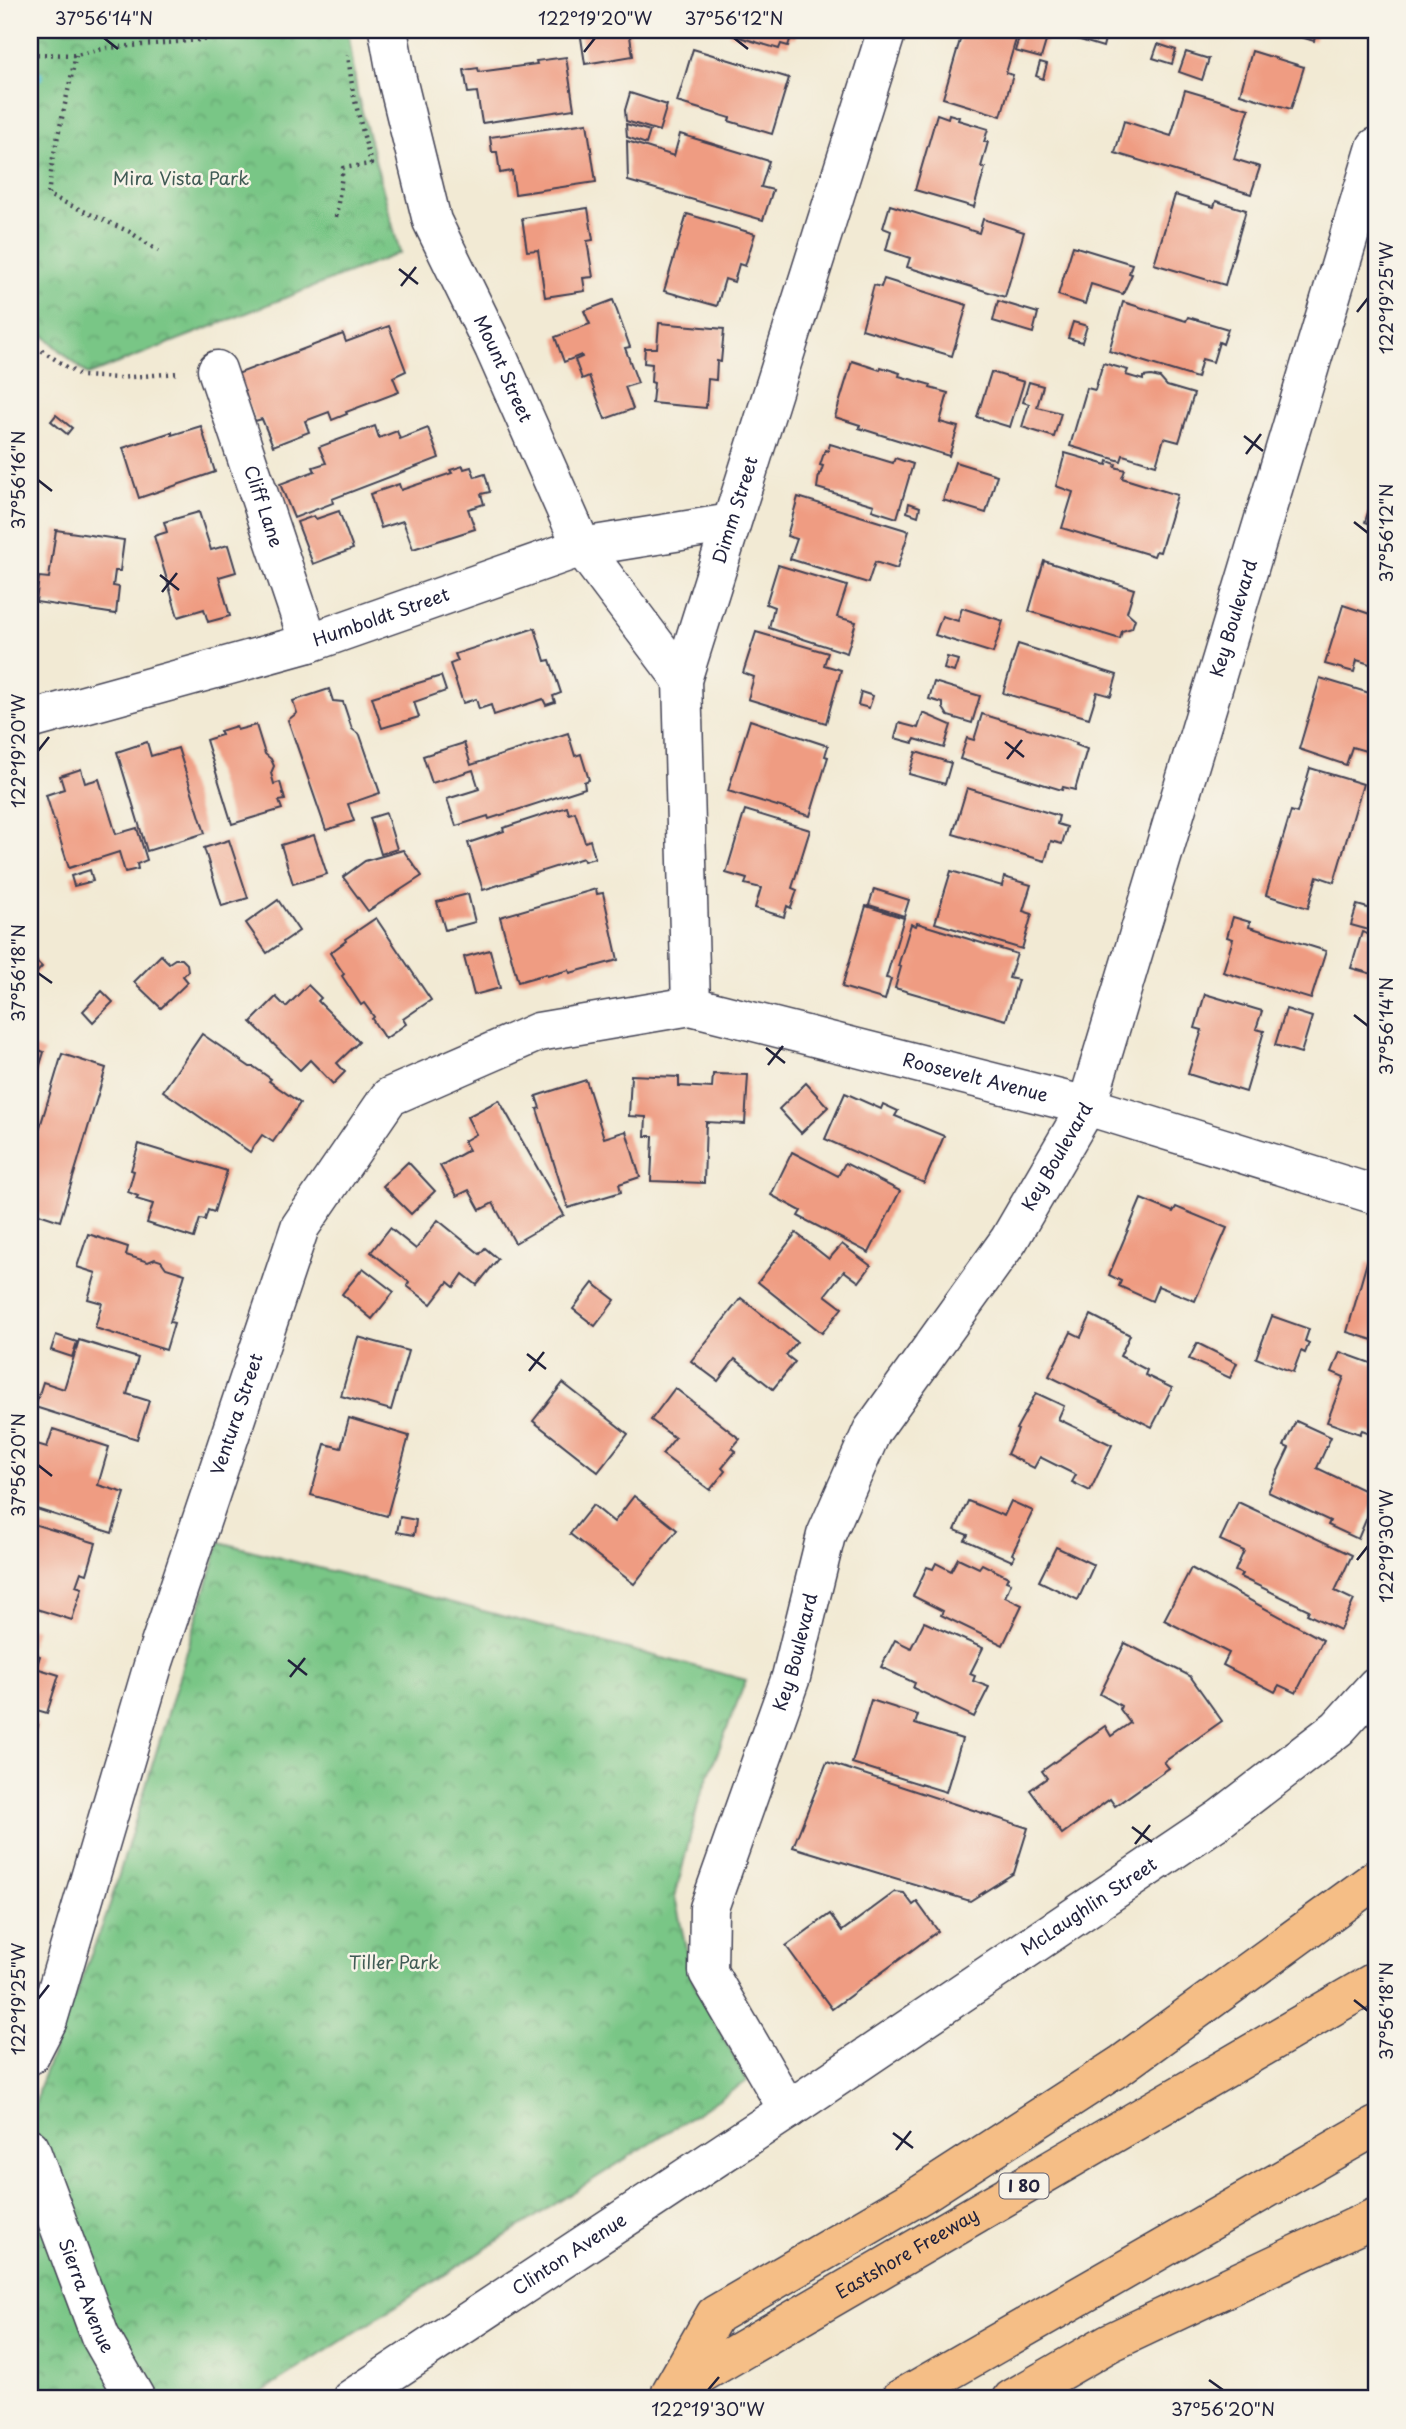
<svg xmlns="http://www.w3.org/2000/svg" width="1406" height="2429" viewBox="0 0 1406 2429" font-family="'Playpen Sans',sans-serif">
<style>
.park{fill:url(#park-crowns);stroke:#4e7460;stroke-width:2}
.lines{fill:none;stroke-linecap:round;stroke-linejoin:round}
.stream{stroke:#56bdd3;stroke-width:12}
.building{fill:#ef9c82}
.minor-casing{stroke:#414052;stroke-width:41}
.highway-casing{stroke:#414052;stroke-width:41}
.path{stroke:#414052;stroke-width:4.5;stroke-dasharray:2 5;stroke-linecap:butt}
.minor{stroke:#fff;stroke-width:38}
.highway{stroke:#f5be86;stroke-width:38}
.ticks{fill:none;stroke:#22223b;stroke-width:2.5}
.labels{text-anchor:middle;stroke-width:5;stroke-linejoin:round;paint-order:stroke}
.shield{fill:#f7f3e8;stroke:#62616f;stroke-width:2}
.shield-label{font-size:16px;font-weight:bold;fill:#22223b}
.park-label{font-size:18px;fill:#405b55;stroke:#f7f3e8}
.street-label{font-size:18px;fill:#22223b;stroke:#f7f3e8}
.neatline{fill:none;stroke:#22223b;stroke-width:2.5}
.ticks-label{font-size:18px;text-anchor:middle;fill:#22223b}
</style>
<defs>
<pattern id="park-crowns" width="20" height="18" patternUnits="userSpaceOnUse" patternTransform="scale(1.75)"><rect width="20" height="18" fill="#79c686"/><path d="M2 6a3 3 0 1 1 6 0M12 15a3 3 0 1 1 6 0" fill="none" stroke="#63a06f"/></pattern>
</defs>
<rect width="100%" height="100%" fill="#f7f3e8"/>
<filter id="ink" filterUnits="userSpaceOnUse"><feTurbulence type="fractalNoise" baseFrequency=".0143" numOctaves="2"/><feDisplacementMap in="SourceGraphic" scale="14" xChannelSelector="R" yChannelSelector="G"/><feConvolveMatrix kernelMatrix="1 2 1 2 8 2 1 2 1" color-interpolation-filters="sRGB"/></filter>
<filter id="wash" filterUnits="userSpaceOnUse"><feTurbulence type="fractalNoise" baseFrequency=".00686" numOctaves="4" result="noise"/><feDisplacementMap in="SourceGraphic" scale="28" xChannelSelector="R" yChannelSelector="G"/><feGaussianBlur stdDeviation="1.57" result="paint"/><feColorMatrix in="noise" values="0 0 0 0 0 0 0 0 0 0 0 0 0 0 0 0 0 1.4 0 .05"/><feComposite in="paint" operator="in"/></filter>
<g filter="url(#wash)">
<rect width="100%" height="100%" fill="#f2ead4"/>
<g class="park">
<polygon points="30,30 348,30 357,93 400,253 88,375 30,323"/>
<polygon points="220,1542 746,1680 699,1800 675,1897 693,1981 747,2081 251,2399 30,2399 30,2134 39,2087 107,1914"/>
</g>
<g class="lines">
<polyline class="stream" points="30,77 37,76"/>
</g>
<g id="blocks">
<g class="building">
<polygon points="592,30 629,30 633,56 585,64 580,31"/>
<polygon points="730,30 798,30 795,39 791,37 788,46 781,44 779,49 729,34"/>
<polygon points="963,30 996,30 1017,36 1006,73 1013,75 1001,116 943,98"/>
<polygon points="1058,30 1119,30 1116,38 1106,35 1103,47 1057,33"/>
<polygon points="1278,30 1317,30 1314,41"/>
<polygon points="1021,31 1047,38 1041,58 1015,51"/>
<polygon points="1158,44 1176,50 1172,64 1153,58"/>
<polygon points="693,49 789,78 772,134 729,121 730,118 677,102"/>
<polygon points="1252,51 1304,67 1291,109 1240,94"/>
<polygon points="1186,52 1209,59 1202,80 1179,72"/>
<polygon points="566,57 574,109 482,123 477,92 468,93 464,70 478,68 479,72 537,64 536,61"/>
<polygon points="1040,62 1047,64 1043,79 1036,76"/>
<polygon points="1185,90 1249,109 1234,159 1260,167 1251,194 1115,153 1124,121 1171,136"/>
<polygon points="630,93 667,105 659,131 626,121 625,110"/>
<polygon points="937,114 948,118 949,114 959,117 958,120 988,129 984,142 988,142 981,167 985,168 974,207 915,190"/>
<polygon points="587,123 596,182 515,194 512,171 500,173 497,152 492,152 490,137"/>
<polygon points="626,124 650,131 646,144 627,137"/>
<polygon points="680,134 769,161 761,187 773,190 763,220 628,181 627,141 674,156"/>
<polygon points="1175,195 1214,207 1216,201 1246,210 1225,285 1154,264"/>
<polygon points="890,205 979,233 983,219 1024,232 1005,297 907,267 910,258 886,250 891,231 883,228"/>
<polygon points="588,208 593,240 587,241 593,277 583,278 585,291 545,297 538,250 527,251 522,218"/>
<polygon points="687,214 755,234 745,266 739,264 734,282 725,279 717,306 664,291"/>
<polygon points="1073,246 1132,264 1129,273 1132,274 1123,294 1091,284 1085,304 1058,295"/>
<polygon points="884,279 967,305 952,356 862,329 874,285 881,287"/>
<polygon points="613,300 630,347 625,348 638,383 625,387 633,409 605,419 589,376 582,379 575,360 582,357 581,355 564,362 555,337 590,324 584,311"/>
<polygon points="998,301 1038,313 1033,333 993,321"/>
<polygon points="1123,302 1186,321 1188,317 1228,329 1223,344 1219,342 1213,362 1202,359 1197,378 1109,351"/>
<polygon points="1073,322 1087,326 1082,342 1068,338"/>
<polygon points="659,323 724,329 721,362 717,361 716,380 708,379 706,408 652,403 654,383 651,382 652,364 644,363 645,348 657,348"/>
<polygon points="389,326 406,371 393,377 399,392 346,412 347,414 332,420 329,412 305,421 309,432 273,446 262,419 255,421 237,374 343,334 346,342"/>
<polygon points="852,361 880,370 881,367 900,373 899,376 931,385 930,388 948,393 940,422 958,427 949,456 859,428 860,425 835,417"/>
<polygon points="1103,363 1128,370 1126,375 1143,380 1143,377 1151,376 1160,378 1167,386 1194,394 1179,442 1164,438 1156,465 1123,455 1121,461 1070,446 1087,388 1095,390"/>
<polygon points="991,372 1024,382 1010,427 977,417"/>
<polygon points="1029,382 1043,386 1037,407 1061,413 1054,437 1022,427 1029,404 1023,402"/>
<polygon points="56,415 72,428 67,434 51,421"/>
<polygon points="201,426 215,472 139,498 123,448 172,432 172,435"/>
<polygon points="375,426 379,438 397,431 400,439 428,428 439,458 332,499 333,503 294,518 280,484 315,471 313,467 326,463 319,447"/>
<polygon points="830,444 893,463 895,458 913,464 897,518 872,510 874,505 817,488 819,474 820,475 823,466 820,465 825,450 828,451"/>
<polygon points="1065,453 1107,465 1108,461 1116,464 1115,467 1125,470 1122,478 1177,495 1160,552 1156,551 1154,556 1062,528 1073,492 1056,486"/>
<polygon points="955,462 997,475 986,513 943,500"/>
<polygon points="463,466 464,469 471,467 475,477 485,474 490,492 481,494 484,504 468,509 475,529 413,549 403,521 381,528 370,494 399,484 401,490 452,473 450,470"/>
<polygon points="1376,488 1376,526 1365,522"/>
<polygon points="798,497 909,531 897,569 875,562 868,583 790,559 797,539 787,536"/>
<polygon points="909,503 920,507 918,516 907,512"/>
<polygon points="339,511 353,549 313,564 297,522 314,516 316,519"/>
<polygon points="199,512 211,550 228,545 236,572 219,577 230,616 208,622 204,609 178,617 154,536 167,532 164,522"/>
<polygon points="56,530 124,540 120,571 115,571 113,586 119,587 116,614 36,602 39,577 49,578"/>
<polygon points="1044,561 1134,589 1127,612 1135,619 1132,628 1122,631 1120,639 1029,611"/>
<polygon points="778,565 847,586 837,617 856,622 847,653 769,628 774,607 766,604"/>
<polygon points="1343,605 1376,616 1376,666 1357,660 1354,672 1325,664"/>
<polygon points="962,608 1003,621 993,653 935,635 942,616 958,621"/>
<polygon points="535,628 545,661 550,660 561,693 553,696 555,702 546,705 543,699 494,715 491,705 479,709 476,699 463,703 450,664 458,661 455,654"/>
<polygon points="756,632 828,653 824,665 841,670 826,723 748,699 754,677 743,673"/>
<polygon points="1018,644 1117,675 1111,696 1097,692 1089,718 1003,693"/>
<polygon points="947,657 958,660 954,672 944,669"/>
<polygon points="441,676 446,691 414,702 419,717 382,728 372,697"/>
<polygon points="1320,678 1376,695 1376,754 1352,747 1346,765 1299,749"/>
<polygon points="934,682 980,696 972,723 948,716 943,708 943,703 929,699"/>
<polygon points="329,689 333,701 343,702 352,729 360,735 380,793 348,804 354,821 326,830 288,720 297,713 293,701"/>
<polygon points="861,692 873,696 869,708 858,705"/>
<polygon points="923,713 951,725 944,748 915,739 913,743 895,738 899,723 918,728"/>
<polygon points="982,714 1077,743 1076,745 1087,749 1075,790 1063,787 1062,790 960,759 967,738 974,740"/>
<polygon points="750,720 828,746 825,756 828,757 810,816 728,791"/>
<polygon points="256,725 265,754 271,759 274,766 271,773 274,784 280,782 285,800 279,801 282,809 232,824 206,740 222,735 220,731 236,726 237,730"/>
<polygon points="568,733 575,756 581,754 589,780 584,782 585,788 489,819 488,816 456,826 447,799 479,789 473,770 432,783 423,756 464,743 471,765"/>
<polygon points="147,742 151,756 178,748 205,833 147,851 117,752"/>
<polygon points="916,752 951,763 945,784 909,774"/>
<polygon points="1310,768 1363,784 1334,882 1317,876 1308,908 1266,895 1291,811 1297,813"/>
<polygon points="81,769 85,783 99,779 116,834 137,828 147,860 137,864 138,869 125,872 119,852 69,868 46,795 64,789 60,776"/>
<polygon points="967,788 1059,816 1057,824 1067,827 1062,844 1051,841 1045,861 953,834"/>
<polygon points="567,807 569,814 575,812 585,842 590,840 595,858 584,861 583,858 483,890 468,843 504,831 503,828"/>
<polygon points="745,810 810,830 792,888 797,890 791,908 787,906 784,917 755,908 761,888 745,884 747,879 726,873"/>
<polygon points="386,813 397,849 381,854 370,818"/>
<polygon points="314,835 327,874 293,884 281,845"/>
<polygon points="229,840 248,898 222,906 204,848"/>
<polygon points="403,850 422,876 368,911 343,877 365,861"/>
<polygon points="90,870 93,881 74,886 71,876"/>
<polygon points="951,871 1002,886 1004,877 1031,885 1023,911 1032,914 1022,949 935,923"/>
<polygon points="596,889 597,894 603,893 618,960 570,973 569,970 547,976 546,974 518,982 500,917"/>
<polygon points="874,889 909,900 904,916 869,905"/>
<polygon points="468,894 475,922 445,930 437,902"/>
<polygon points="278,900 299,931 267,953 246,923"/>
<polygon points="1357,905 1375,910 1369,930 1351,925"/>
<polygon points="866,906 904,918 886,978 891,979 885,1000 842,987"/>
<polygon points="1233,917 1250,922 1249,927 1326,951 1311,999 1223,972 1233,939 1227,937"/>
<polygon points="376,918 431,1000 403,1019 406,1024 385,1039 372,1019 374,1017 364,1003 361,1005 342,976 344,974 330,953 346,941 345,939"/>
<polygon points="917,923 1017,954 1009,978 1018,980 1006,1020 895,988 901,967 898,966 911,924 916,926"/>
<polygon points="1362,932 1376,937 1376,975 1351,968"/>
<polygon points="490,950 500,988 474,995 464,957"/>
<polygon points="30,955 42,967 30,980"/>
<polygon points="161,955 169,963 175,959 182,959 187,964 188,971 183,976 188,982 161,1008 134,982"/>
<polygon points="308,985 321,998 318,1001 359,1042 337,1063 345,1072 333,1084 310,1060 300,1070 251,1022 276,997 286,1007"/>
<polygon points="102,991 113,1002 93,1022 83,1011"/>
<polygon points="1205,994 1262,1011 1256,1029 1264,1031 1246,1092 1188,1074 1202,1030 1195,1028"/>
<polygon points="1286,1009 1312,1017 1301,1053 1275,1045"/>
<polygon points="202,1034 250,1067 254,1067 271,1079 269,1081 300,1103 273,1142 262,1135 250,1152 163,1091"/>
<polygon points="30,1046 44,1052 30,1097"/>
<polygon points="62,1054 106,1068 60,1221 30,1211 30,1160"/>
<polygon points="713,1074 748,1075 745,1124 706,1122 704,1183 651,1181 653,1136 645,1136 646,1117 629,1116 631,1075 679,1077 679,1086 712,1088"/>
<polygon points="586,1080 604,1138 626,1131 640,1177 619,1184 621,1192 568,1208 537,1109 540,1108 536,1096"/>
<polygon points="806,1083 828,1107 801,1133 779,1109"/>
<polygon points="845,1093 881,1109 883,1104 898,1111 895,1116 944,1136 924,1183 825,1139"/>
<polygon points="499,1100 564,1215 515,1243 493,1203 480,1210 469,1190 457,1196 440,1166 469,1150 464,1141 476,1134 467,1117"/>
<polygon points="139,1144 227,1171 214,1212 208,1210 205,1220 200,1219 194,1238 147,1223 153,1204 136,1199 138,1196 128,1192 134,1171 131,1170"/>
<polygon points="792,1152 838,1176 845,1163 900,1191 869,1253 798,1216 801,1211 771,1195"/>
<polygon points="408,1162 435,1191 411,1214 383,1186"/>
<polygon points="1141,1199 1173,1212 1176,1207 1227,1228 1195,1301 1158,1286 1152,1301 1119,1286 1121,1281 1109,1275"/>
<polygon points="438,1220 480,1254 485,1248 498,1259 477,1285 463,1274 454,1287 448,1282 431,1304 407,1286 409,1282 371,1252 390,1228 416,1249"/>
<polygon points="796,1233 829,1259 842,1244 871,1266 859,1282 844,1271 825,1295 842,1308 822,1333 758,1282"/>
<polygon points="88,1234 128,1247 126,1255 148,1262 155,1259 161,1261 166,1268 185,1274 170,1322 174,1323 166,1350 95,1328 102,1303 88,1299 96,1273 77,1267"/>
<polygon points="1367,1262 1376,1265 1376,1341 1347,1332"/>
<polygon points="363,1268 394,1292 372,1319 342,1294"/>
<polygon points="593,1283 615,1300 595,1326 573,1309"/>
<polygon points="741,1298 797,1342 786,1355 795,1362 773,1389 735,1359 718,1381 691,1361"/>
<polygon points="1091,1315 1130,1335 1120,1356 1147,1370 1145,1375 1172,1388 1152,1427 1049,1376 1071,1332 1081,1337"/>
<polygon points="1272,1316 1309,1329 1305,1341 1309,1343 1305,1353 1301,1351 1293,1372 1256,1358"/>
<polygon points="56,1335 77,1342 72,1357 51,1350"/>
<polygon points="358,1337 408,1351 391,1410 341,1396"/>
<polygon points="79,1340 138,1358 127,1394 149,1401 137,1439 35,1407 43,1382 64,1389"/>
<polygon points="1197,1343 1237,1363 1230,1378 1189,1359"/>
<polygon points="1340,1352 1376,1365 1376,1435 1362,1430 1360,1434 1327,1422 1344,1377 1332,1372"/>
<polygon points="563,1383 628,1434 598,1472 533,1421"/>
<polygon points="675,1388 740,1439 732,1448 736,1451 722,1468 725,1471 710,1490 662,1454 675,1438 651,1420"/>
<polygon points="1036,1393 1064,1406 1058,1419 1112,1445 1090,1491 1072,1482 1076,1475 1040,1457 1034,1468 1007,1454 1018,1430 1016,1429"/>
<polygon points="349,1418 409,1436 387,1516 311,1495 325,1444 341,1448"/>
<polygon points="1296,1421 1331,1437 1317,1468 1376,1496 1358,1539 1328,1525 1330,1521 1268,1492 1289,1448 1284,1446"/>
<polygon points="53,1429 109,1447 98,1485 125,1493 112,1533 30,1507 30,1442 47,1447"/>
<polygon points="634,1496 677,1530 634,1584 570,1534 593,1505 614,1522"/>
<polygon points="968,1501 1004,1516 1011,1501 1033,1511 1012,1554 1015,1556 1012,1561 965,1540 968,1535 955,1530"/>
<polygon points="1238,1502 1352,1555 1335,1591 1354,1600 1340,1630 1307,1614 1309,1610 1240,1577 1242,1574 1235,1571 1244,1551 1220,1540"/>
<polygon points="400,1517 416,1520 414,1535 397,1532"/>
<polygon points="30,1523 96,1543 87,1574 81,1572 76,1586 82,1588 72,1620 30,1607"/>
<polygon points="1056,1547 1094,1565 1078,1600 1039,1581"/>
<polygon points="958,1558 979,1568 982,1564 1008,1577 1006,1581 1011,1583 1005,1597 1022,1605 1003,1645 941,1615 943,1611 913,1596 927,1567 933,1569 936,1563 951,1571"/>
<polygon points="1191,1568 1323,1640 1296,1693 1279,1685 1275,1692 1223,1665 1229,1653 1164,1620"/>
<polygon points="924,1622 983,1648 970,1674 975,1676 973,1681 989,1687 974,1717 913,1688 915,1683 881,1667 895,1640 911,1648"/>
<polygon points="30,1627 36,1629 30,1648"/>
<polygon points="1125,1643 1190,1676 1222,1721 1164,1762 1169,1768 1115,1806 1110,1799 1062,1834 1030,1790 1047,1778 1042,1771 1105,1726 1111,1736 1130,1723 1120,1709 1121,1706 1100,1694"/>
<polygon points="30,1652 40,1656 36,1668 59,1675 47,1713 30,1708"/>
<polygon points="871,1700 918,1715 915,1724 962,1739 946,1792 852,1763"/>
<polygon points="30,1722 38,1725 32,1745 30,1744"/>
<polygon points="827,1762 1028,1828 1014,1873 970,1901 793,1847"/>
<polygon points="30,1834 37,1836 30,1858"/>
<polygon points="895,1892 904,1893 913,1905 917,1902 938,1931 832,2009 786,1946 830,1914 842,1931"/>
</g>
</g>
</g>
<g filter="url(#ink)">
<use href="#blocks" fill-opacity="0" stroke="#414052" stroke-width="2"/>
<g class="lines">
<defs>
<g id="minor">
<path id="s1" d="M388,30L397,79L432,221L494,348L582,547L682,680"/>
<path id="s2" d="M217,370L309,643"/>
<path id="s3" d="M30,720L309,643L582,547L731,523"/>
<path id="s4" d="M691,1006L682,680L887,30"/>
<path id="s5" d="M30,2055L48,2020L154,1662L300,1227L389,1097L538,1032L691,1006L1087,1106L1376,1195"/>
<path id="s6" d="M788,2110L708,1972L709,1908L791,1677L826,1535L872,1431L1009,1240L1087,1106L1376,147"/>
<path id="s7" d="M30,2148L100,2336L136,2399"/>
<path id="s8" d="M351,2399L788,2110L1221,1818L1338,1728L1376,1686"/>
</g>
<g id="highway">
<path id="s9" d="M673,2390L1376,1981"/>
<polyline points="671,2392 715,2315 922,2194 1121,2065 1376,1879"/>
<polyline points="900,2399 1376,2126"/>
<polyline points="1012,2399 1109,2343 1376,2217"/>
</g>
</defs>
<use href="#minor" class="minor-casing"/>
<use href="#highway" class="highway-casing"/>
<g class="path">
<polyline points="30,54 76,55 107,48 316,30"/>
<polyline points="76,55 53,158 48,195 130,232 158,251"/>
<polyline points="336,217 343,168 371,164 353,93 348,55"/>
<polyline points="30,343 81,376 119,378 178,373"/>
</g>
<use href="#minor" class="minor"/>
<use href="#highway" class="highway"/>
</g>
</g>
<path class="ticks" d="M104,38L118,49M734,38L748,49M584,52L595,38M399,269L418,284M401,286L416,267M1357,312L1368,298M1244,436L1263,451M1246,454L1261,434M38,480L52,491M1354,522L1368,533M160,575L179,590M162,592L177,573M1005,742L1024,757M38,751L49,737M1007,759L1022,740M38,973L52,983M1354,1015L1368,1026M766,1048L785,1063M768,1065L783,1046M527,1354L546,1369M529,1371L544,1352M38,1465L52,1476M1357,1560L1368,1546M288,1660L307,1675M290,1677L305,1658M1132,1827L1152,1842M1135,1844L1150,1825M38,1999L49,1985M1354,2000L1368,2011M893,2133L913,2148M896,2150L911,2131M1209,2380L1223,2390M708,2390L719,2377"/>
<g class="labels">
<rect class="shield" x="999.5" y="2173.5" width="49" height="25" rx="5"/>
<g class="shield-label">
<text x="1024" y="2192">I 80</text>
</g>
<g class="park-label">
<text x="181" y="185">Mira Vista Park</text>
<text x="394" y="1969">Tiller Park</text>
</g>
<g class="street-label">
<text dy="6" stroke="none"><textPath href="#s1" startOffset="360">Mount Street</textPath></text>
<text dy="6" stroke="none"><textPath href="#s2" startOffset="144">Cliff Lane</textPath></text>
<text dy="6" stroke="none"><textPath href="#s4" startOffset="504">Dimm Street</textPath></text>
<text dy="6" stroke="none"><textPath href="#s3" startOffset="366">Humboldt Street</textPath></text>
<text dy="6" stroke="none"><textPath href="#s6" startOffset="1628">Key Boulevard</textPath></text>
<text dy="6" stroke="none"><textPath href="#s5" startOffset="1640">Roosevelt Avenue</textPath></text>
<text dy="6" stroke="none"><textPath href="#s6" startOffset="1060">Key Boulevard</textPath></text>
<text dy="6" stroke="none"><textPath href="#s5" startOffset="674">Ventura Street</textPath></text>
<text dy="6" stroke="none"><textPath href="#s6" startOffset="494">Key Boulevard</textPath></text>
<text dy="6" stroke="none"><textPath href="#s8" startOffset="887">McLaughlin Street</textPath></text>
<text dy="6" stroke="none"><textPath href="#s8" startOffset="262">Clinton Avenue</textPath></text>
<text dy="6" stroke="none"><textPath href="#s9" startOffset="271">Eastshore Freeway</textPath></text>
<text dy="6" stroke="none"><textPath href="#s7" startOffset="158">Sierra Avenue</textPath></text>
</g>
</g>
<rect width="1406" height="2429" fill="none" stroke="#f7f3e8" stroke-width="77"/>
<rect x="38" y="38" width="1330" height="2352" class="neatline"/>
<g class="ticks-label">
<text x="104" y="25">37°56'14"N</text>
<text x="595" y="25">122°19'20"W</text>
<text x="734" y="25">37°56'12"N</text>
<text transform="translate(1387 298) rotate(-90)" y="6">122°19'25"W</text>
<text transform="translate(19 480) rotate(-90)" y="6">37°56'16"N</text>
<text transform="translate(1387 533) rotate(-90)" y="6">37°56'12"N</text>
<text transform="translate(19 751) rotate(-90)" y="6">122°19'20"W</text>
<text transform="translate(19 973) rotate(-90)" y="6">37°56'18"N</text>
<text transform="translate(1387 1026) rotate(-90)" y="6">37°56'14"N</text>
<text transform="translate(19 1465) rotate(-90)" y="6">37°56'20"N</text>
<text transform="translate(1387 1546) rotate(-90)" y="6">122°19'30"W</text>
<text transform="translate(19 1999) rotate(-90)" y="6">122°19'25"W</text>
<text transform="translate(1387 2011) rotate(-90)" y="6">37°56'18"N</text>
<text x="708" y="2416">122°19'30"W</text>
<text x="1223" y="2416">37°56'20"N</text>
</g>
</svg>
